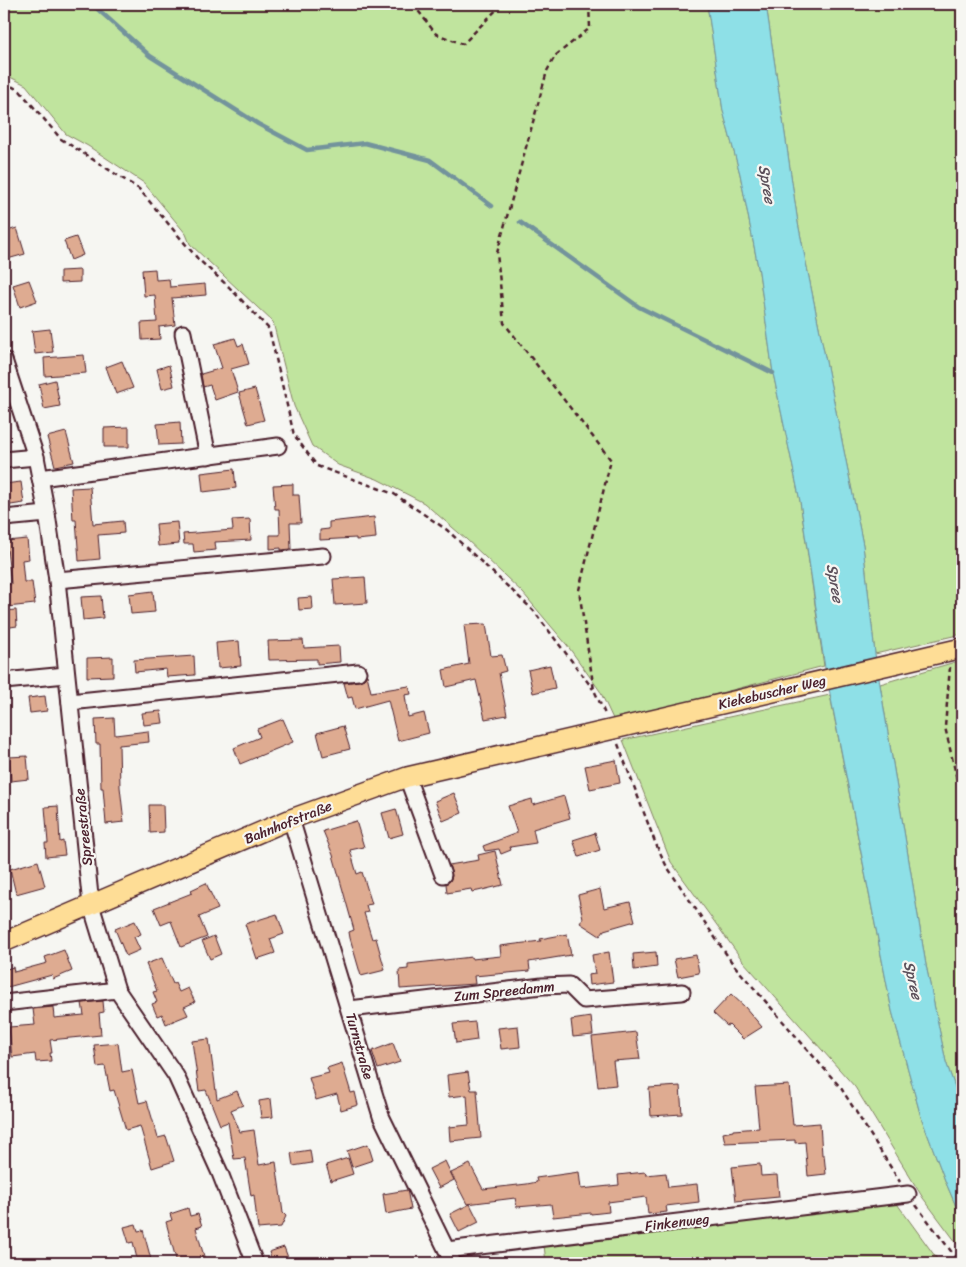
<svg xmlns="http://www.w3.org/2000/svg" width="966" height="1267" viewBox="0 0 966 1267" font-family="Sriracha,sans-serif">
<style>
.green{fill:#c0e49e;stroke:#858264}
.water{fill:#8ee0e7;stroke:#73939c}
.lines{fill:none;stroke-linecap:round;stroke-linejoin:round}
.stream{stroke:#73939c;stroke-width:4.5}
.building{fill:#deab91;stroke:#4a1f2b}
.minor-casing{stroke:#4a1f2b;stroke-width:19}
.major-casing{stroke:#4a1f2b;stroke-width:22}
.path{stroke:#4a1f2b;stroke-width:2.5;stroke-dasharray:5 4;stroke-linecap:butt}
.minor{stroke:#f6f6f2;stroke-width:15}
.major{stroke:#fedd96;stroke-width:19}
.labels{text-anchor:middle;stroke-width:4.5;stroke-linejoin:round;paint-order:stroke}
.street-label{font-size:14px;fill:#4a1f2b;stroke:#f6f6f2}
.water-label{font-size:15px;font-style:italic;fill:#5b4f5a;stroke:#f6f6f2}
</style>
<rect width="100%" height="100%" fill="#f6f6f2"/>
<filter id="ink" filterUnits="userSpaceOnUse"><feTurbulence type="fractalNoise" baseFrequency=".02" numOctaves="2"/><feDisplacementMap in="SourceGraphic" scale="10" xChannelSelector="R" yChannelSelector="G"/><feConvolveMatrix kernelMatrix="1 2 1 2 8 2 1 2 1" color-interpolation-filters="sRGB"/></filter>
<g filter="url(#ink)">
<g class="green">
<polygon points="4,4 707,4 723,111 740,174 759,272 773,373 800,501 824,666 614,721 600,691 567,645 523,593 466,539 424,503 377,479 338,465 312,446 294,406 273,322 190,244 186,234 144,183 88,146 66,134 26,85 4,74"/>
<polygon points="766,4 962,4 962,634 875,654 863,545 798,223"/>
<polygon points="962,660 962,1107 946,1062 926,965 880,684"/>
<polygon points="830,695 892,1011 921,1117 946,1183 962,1220 962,1250 923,1198 855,1087 743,961 671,862 623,740"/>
<polygon points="895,1201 940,1263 546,1263 544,1245"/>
</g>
<polygon class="water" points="707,4 766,4 798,223 863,545 875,654 926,965 946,1062 962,1107 962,1220 946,1183 921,1117 892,1011 825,668 800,501 773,373 759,272 740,174 723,111"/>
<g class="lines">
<g class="stream">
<polyline points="92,4 150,56 258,124 307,150 365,143 430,160 492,206"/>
<polyline points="520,222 639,307 773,373"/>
</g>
</g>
<g class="building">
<polygon points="17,228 25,254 4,260 4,232"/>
<polygon points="76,237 83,255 71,260 64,241"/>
<polygon points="155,269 156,280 169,279 170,287 205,284 206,295 172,298 175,325 159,327 160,339 142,340 141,323 157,322 155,295 144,296 142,270"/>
<polygon points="80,270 80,282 60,283 60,271"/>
<polygon points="29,280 37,301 20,307 13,285"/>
<polygon points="50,329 53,352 35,354 32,331"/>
<polygon points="235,338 238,346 243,344 249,364 231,369 238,392 215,400 210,385 203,387 201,374 222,368 214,344"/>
<polygon points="84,355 86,373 45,376 44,358"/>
<polygon points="122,361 133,388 116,394 106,367"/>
<polygon points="169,365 174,386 162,389 157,369"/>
<polygon points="55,380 60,406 44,409 39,384"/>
<polygon points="255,389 264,420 248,424 239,393"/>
<polygon points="180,422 181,444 159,445 157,424"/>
<polygon points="129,427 129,447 104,447 104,428"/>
<polygon points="66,432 74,462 55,466 47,437"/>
<polygon points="234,469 236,488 203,492 201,473"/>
<polygon points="21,482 24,503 4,506 4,484"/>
<polygon points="293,484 293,495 299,495 301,523 290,523 291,549 281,550 281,548 270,549 270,535 280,535 279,509 275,509 273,485"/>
<polygon points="90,487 93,524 123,521 124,533 98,535 100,559 79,561 76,520 73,520 71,488"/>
<polygon points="374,517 376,538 356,540 356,538 320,540 320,530 329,529 329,522"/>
<polygon points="250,519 251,540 215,542 216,550 194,552 193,544 184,544 183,534 233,530 232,520"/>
<polygon points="177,522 179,544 158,546 156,524"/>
<polygon points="27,539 29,559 22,560 24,582 32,582 35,604 7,607 5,585 11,584 6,541"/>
<polygon points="365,577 367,603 335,605 333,579"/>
<polygon points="153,591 155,612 131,614 129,594"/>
<polygon points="101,596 103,618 83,620 81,597"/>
<polygon points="312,597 313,609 299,610 298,598"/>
<polygon points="16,610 17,626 4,628 4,611"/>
<polygon points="486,624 491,656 502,655 506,671 499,673 507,715 485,719 476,680 446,687 443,670 469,664 464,625"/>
<polygon points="303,640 304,648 339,646 340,662 317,664 317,659 269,660 268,641"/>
<polygon points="239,641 241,666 218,668 216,643"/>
<polygon points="194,656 195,675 167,677 166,669 135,672 134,660"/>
<polygon points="113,657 113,676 87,677 87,658"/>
<polygon points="550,665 555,688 533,693 528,670"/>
<polygon points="367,675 371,692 409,686 411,694 405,695 408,717 424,713 429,733 398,741 388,700 355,709 352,697 348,698 344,683 359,681 364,679"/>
<polygon points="45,696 47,711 30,713 28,698"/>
<polygon points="161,711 163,723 144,725 142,713"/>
<polygon points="114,718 115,735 148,731 149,742 119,745 120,787 124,822 106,824 103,788 101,788 100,744 96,744 95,719"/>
<polygon points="283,719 293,742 240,764 234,748 260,737 257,729"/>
<polygon points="343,726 350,749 323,756 317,733"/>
<polygon points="27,756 29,779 11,781 9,757"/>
<polygon points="616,760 620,783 590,789 585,766"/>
<polygon points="454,793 462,813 443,821 435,801"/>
<polygon points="564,796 570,818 533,829 536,843 510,847 511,850 501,854 499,849 485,851 483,846 517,833 508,806 532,799 533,805"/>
<polygon points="149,805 163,805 164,832 150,833"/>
<polygon points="58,806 60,842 63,841 65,855 46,857 45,843 48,843 45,807"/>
<polygon points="396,809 403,834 389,838 382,813"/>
<polygon points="356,821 364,847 350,850 357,874 362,872 372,904 366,905 368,912 364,913 372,939 376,938 385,970 361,976 350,938 349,932 354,930 333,855 323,831"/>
<polygon points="595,833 600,850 579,857 573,840"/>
<polygon points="495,851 503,885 478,891 472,892 471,889 447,893 446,884 450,881 452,876 449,865 479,860 478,855"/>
<polygon points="38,861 45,886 16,894 10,869"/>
<polygon points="206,883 218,909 199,917 207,937 181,947 171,921 161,925 154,908 192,893 191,890"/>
<polygon points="600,889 604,908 630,902 635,921 604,930 600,936 580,923 583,918 578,895"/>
<polygon points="277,914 284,934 270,939 275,953 257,959 245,924"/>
<polygon points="135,921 141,934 134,937 140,950 126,956 115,929"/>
<polygon points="567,934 571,955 529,962 530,971 474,976 475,984 400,989 399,970 408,969 408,964 472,957 472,959 501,956 500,946 541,941 540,939"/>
<polygon points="214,936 221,954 210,959 202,941"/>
<polygon points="64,950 72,971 53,979 52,975 4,988 4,970 13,967 14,972 47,963 45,957"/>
<polygon points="609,952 613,982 589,985 588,975 595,974 592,955"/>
<polygon points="656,952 657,967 634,970 633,954"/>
<polygon points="696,955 699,973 678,977 674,959"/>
<polygon points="162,958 173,984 175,983 179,992 188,988 195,1002 184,1007 188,1015 166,1024 162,1014 157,1016 152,1004 157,1002 153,992 157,991 146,964"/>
<polygon points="731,994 745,1007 762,1027 743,1039 729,1025 727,1026 713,1013"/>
<polygon points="103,1001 104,1012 99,1013 101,1035 50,1040 52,1053 50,1053 51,1061 36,1062 35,1054 12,1057 9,1027 35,1025 33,1009 53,1007 54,1018 84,1015 82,1003"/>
<polygon points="591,1017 593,1035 573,1037 571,1020"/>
<polygon points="475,1022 477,1040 456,1043 453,1024"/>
<polygon points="518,1026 520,1047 501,1049 498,1028"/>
<polygon points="636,1032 640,1059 613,1061 616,1085 598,1087 592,1037"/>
<polygon points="209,1039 217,1099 237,1091 243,1105 231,1110 240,1132 254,1130 259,1165 276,1162 283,1213 286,1216 281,1227 258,1229 254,1195 251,1196 245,1158 234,1159 228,1122 220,1125 206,1090 199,1091 192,1041"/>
<polygon points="118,1043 122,1072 132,1070 139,1103 147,1101 158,1138 166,1136 174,1161 152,1168 140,1126 126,1130 114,1090 110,1091 105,1066 97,1067 94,1045"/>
<polygon points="393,1043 400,1062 378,1069 372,1051"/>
<polygon points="342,1063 351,1093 355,1092 358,1105 341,1110 337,1094 316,1100 309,1078 329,1073 327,1068"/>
<polygon points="468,1072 471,1090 477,1090 481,1138 450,1141 449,1127 469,1125 467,1095 449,1097 447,1075"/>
<polygon points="789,1085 793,1125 820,1123 822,1155 824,1155 826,1174 808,1176 805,1142 795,1143 795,1140 725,1143 723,1133 733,1131 733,1130 759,1128 755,1087"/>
<polygon points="680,1086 682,1114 651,1116 649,1088"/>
<polygon points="271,1099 273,1117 261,1118 259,1101"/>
<polygon points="368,1144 373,1160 352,1167 347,1151"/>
<polygon points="310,1150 312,1163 293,1166 291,1153"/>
<polygon points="348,1158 353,1174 331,1181 326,1165"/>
<polygon points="445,1161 454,1180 439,1188 429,1169"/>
<polygon points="470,1164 483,1189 527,1184 537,1182 536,1178 579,1172 581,1189 619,1185 618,1175 645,1172 646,1175 666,1173 668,1187 697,1184 699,1202 666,1206 667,1212 648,1214 646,1197 608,1202 609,1212 591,1214 591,1213 553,1217 551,1204 517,1207 515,1198 467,1204 451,1173"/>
<polygon points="760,1164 761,1176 777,1175 779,1197 736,1201 732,1167"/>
<polygon points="407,1190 411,1209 386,1214 383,1194"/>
<polygon points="470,1204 479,1222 459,1232 450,1214"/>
<polygon points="188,1208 190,1216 198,1214 202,1226 196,1228 205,1260 194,1263 177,1263 166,1222 172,1220 170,1214"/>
<polygon points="136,1224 138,1231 143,1230 152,1263 138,1263 133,1242 129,1243 124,1227"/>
<polygon points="284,1247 290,1263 273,1263 269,1252"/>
</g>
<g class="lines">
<defs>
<g id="minor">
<polyline points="183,333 208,456"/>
<polyline points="4,360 36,457 47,514 57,580 91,905 117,990 176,1076 220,1173 255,1263"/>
<polyline points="4,460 36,457"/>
<polyline points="40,478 278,446"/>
<polyline points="4,518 47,514"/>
<polyline points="57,580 323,556"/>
<polyline points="4,681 66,675"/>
<polyline points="70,702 358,672"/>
<polyline points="407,777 443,875"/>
<polyline points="291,819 381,1116 453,1263"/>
<polyline points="4,1003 117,990"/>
<polyline points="350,1009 542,986 569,985 584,1000 682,992"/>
<polyline points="447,1250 908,1194"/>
</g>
<polyline id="major" points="4,942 291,819 407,777 962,648"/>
</defs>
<use href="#minor" class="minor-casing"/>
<use href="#major" class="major-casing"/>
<g class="path">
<polyline points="413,4 436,34 463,44 502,4"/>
<polyline points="589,4 590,28 555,56 547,71 497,253 504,323 611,460 579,590 594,690 605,714"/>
<polyline points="4,82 20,91 61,139 139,189 198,259 229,287 269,329 294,435 317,466 394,494 447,530 533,610 593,689"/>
<polyline points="950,667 945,727 962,801"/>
<polyline points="618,744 655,842 666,865 680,886 733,964 841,1088 900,1182"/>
<polyline points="916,1205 960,1263"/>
</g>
<use href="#minor" class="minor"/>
<use href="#major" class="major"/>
</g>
</g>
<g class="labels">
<g class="street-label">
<text transform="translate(772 692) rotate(-13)" y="5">Kiekebuscher Weg</text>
<text transform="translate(288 822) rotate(-22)" y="5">Bahnhofstraße</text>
<text transform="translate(83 827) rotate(-96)" y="5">Spreestraße</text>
<text transform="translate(504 991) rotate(-6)" y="5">Zum Spreedamm</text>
<text transform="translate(360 1046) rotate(74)" y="5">Turnstraße</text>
<text transform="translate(677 1222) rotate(-7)" y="5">Finkenweg</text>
</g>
<g class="water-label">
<text transform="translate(767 184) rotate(80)" y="5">Spree</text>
<text transform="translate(835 583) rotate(80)" y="5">Spree</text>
<text transform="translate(913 980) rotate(77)" y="5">Spree</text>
</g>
</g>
<rect width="966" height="1267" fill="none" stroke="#f6f6f2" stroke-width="20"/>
<rect x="10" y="10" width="946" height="1247" fill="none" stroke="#4a1f2b" stroke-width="2" filter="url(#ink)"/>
</svg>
